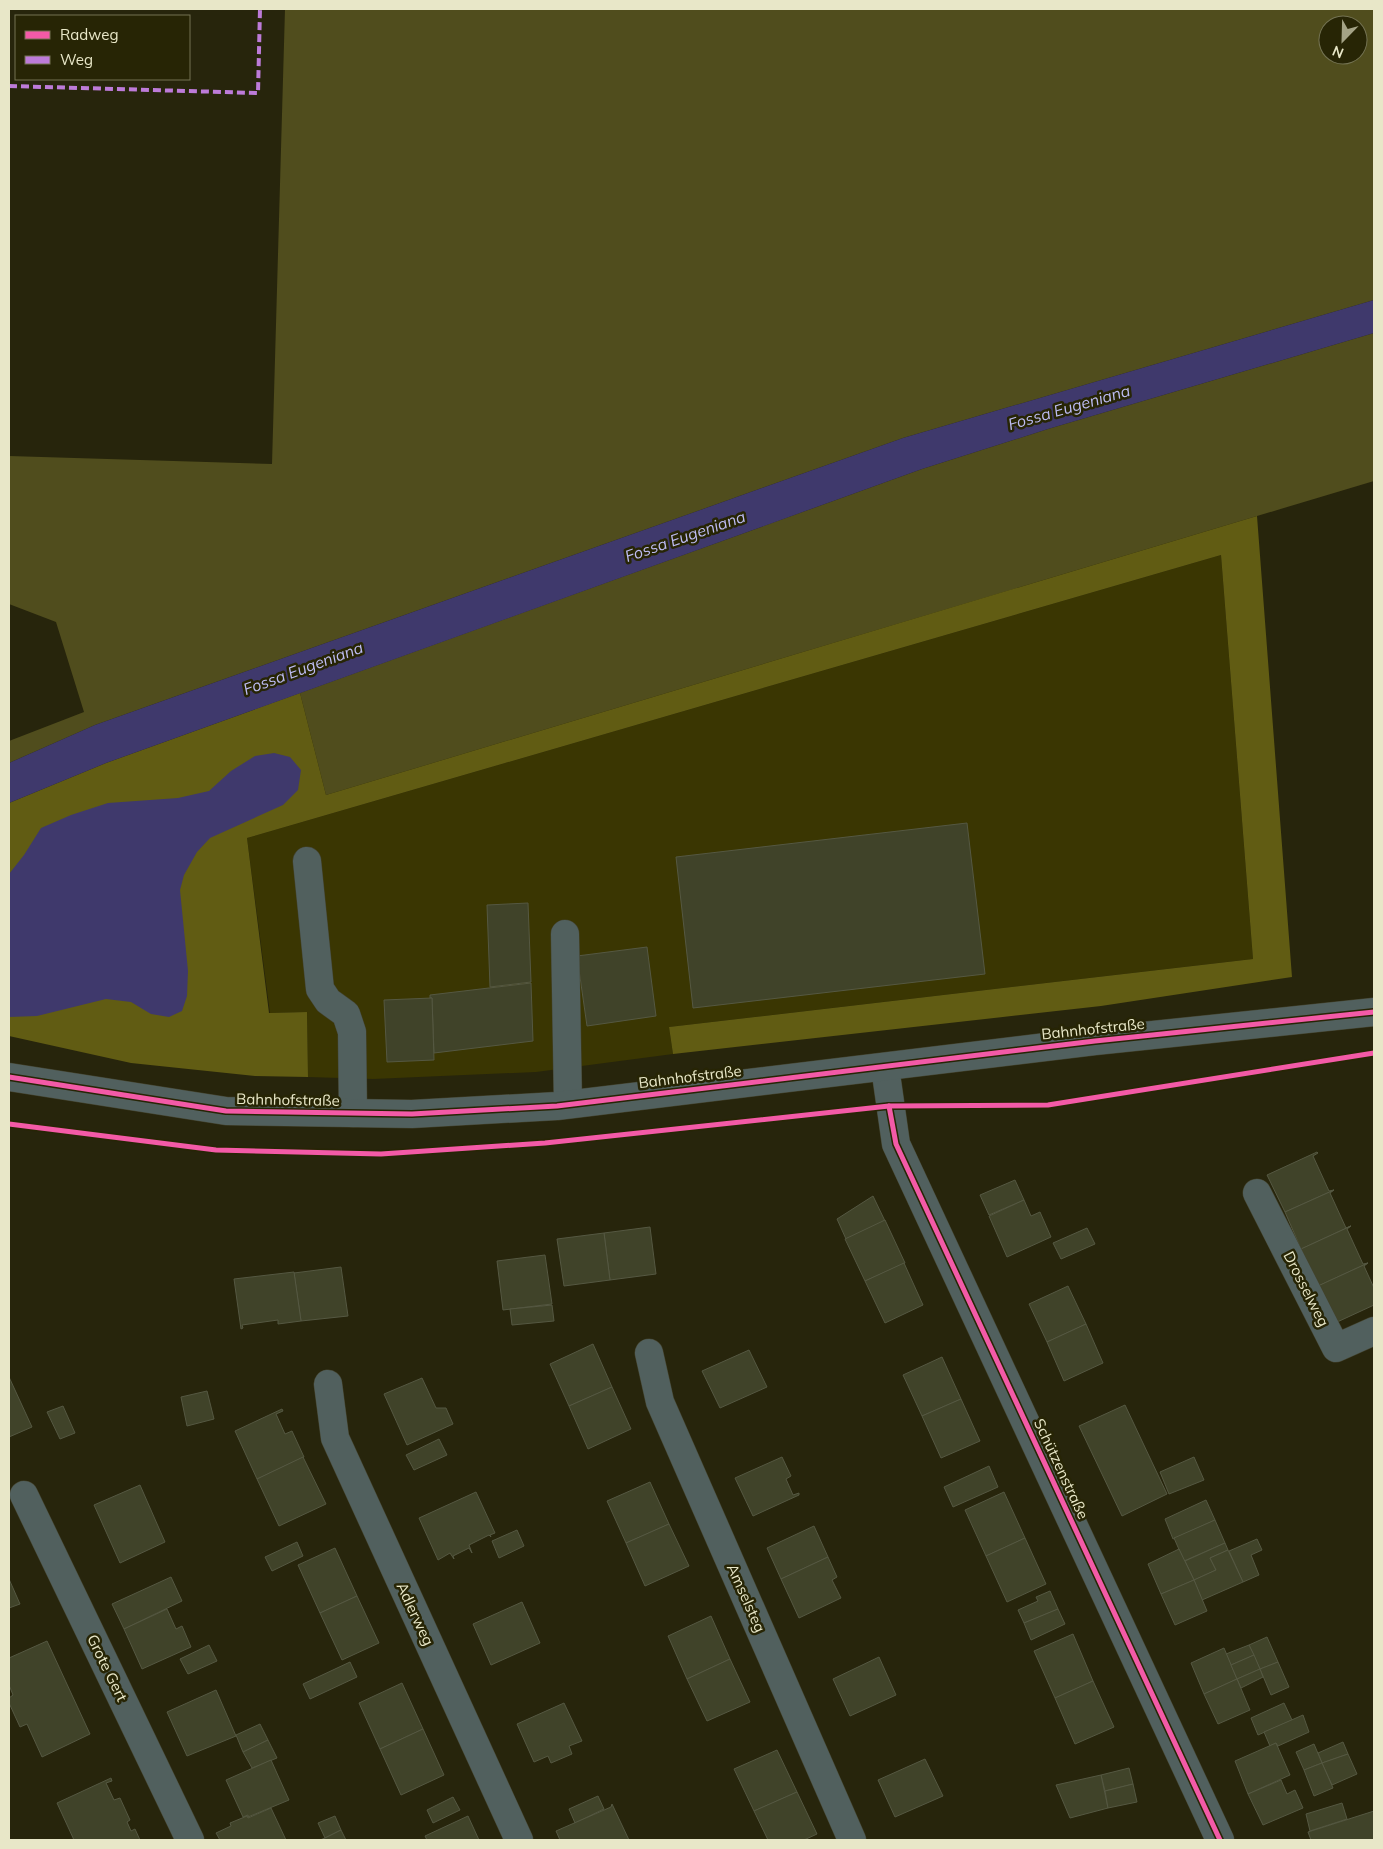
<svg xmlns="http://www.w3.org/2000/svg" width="1383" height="1849" viewBox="0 0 1383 1849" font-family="Mulish,sans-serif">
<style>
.built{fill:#3a3602}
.green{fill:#504d1d;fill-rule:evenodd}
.forest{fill:#615c13}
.water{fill:#3f396c}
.building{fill:#404329;stroke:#555842}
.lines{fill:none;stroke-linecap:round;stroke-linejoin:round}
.minor-casing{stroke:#43422d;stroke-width:29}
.minor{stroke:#51605e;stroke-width:28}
.quiet{stroke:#bd7bd9;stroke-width:4;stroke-dasharray:8 4;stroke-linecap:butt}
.cycleway-casing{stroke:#272505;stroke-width:8}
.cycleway{stroke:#f35aa7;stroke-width:5}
.labels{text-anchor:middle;stroke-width:5;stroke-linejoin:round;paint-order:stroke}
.street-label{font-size:15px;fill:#e8e7c8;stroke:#272505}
.water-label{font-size:16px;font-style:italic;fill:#bdbcf3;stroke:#272505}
</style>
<rect width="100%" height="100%" fill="#27250c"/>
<polygon class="built" points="1221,555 1253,959 669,1027 673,1054 536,1072 373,1079 308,1077 307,1012 270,1013 247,838"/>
<g class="green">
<path d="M285,9H1374V300L903,438L95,725L9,763V741L84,712L56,622L9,604V456L272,464ZM1328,25H1358V55H1328Z"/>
<polygon points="1374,333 1374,481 326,795 300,693 922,469 1048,429"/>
</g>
<polygon class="forest" points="1257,516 1292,977 1101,1006 673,1054 669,1027 1253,959 1221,555 247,838 269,1013 307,1012 308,1077 255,1076 131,1063 9,1036 9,803 106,763 300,693 326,795"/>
<g class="water">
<polygon points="1374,300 1374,333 1048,429 922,469 106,763 9,803 9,763 95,725 903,438"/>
<polygon points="274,753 290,757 301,770 298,790 283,805 210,838 197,852 184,875 180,890 188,971 187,996 182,1011 169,1017 151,1014 131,1002 106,999 37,1016 9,1017 9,874 24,855 41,828 71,815 108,803 178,798 209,791 231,771 255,756"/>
</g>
<g class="building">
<polygon points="967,823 985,974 693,1008 676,857"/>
<polygon points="528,903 531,982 490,987 487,905"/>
<polygon points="647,947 656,1016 587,1026 577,956"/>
<polygon points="531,983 533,1041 434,1053 432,998 430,998 430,995"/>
<polygon points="432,998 434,1060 387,1062 384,1000"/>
<polygon points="1317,1152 1318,1153 1313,1156 1329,1191 1334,1190 1285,1212 1267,1175"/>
<polygon points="1015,1180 1024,1200 989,1215 980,1195"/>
<polygon points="1334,1190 1330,1193 1346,1228 1351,1226 1301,1249 1285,1212"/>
<polygon points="873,1196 885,1221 846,1239 837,1219"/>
<polygon points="1024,1200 1031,1216 1040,1212 1051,1237 1007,1257 989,1216"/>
<polygon points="885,1220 905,1263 865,1281 845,1239"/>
<polygon points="1351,1226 1347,1229 1363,1264 1368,1263 1318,1286 1301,1249"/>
<polygon points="650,1227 656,1274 610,1280 604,1233"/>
<polygon points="1087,1228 1095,1244 1061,1259 1053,1243"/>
<polygon points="604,1233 610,1280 564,1286 557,1239"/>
<polygon points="545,1255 552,1304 503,1310 497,1261"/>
<polygon points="904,1263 923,1305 885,1323 865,1281"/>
<polygon points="1368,1263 1364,1266 1374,1288 1374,1305 1335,1323 1318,1286"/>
<polygon points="341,1267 348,1316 301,1321 294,1273"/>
<polygon points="294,1272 301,1321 278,1324 278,1320 242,1325 243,1328 241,1329 234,1279"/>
<polygon points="1068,1286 1086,1324 1047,1342 1029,1304"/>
<polygon points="552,1305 554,1321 512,1325 510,1309"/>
<polygon points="1086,1324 1103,1363 1064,1381 1047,1342"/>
<polygon points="593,1344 612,1387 569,1406 550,1364"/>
<polygon points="749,1350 767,1387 720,1408 702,1371"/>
<polygon points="942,1357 961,1399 922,1416 903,1375"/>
<polygon points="9,1377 32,1427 9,1437"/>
<polygon points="422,1378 436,1408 446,1408 453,1424 407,1445 384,1394"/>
<polygon points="612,1387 631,1429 588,1449 569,1406"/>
<polygon points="207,1391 214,1419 187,1426 181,1397"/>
<polygon points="961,1399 980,1441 941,1458 922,1416"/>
<polygon points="1125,1405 1167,1494 1122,1516 1079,1426"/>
<polygon points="63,1406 75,1433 60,1439 47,1412"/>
<polygon points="282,1409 283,1411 276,1414 285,1434 292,1431 304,1457 257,1479 235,1431"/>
<polygon points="439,1439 447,1455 414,1470 406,1455"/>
<polygon points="303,1457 326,1504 279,1526 257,1479"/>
<polygon points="782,1457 791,1476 786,1479 793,1495 799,1493 799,1495 753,1516 735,1478"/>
<polygon points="1194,1457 1204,1480 1169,1494 1160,1472"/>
<polygon points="989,1466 998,1487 953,1507 944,1487"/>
<polygon points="650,1482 669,1524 626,1543 607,1501"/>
<polygon points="140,1485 165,1542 120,1563 94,1505"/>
<polygon points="476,1492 495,1533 490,1535 491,1537 489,1535 469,1545 472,1553 469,1548 453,1556 454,1559 450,1553 438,1560 419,1518"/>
<polygon points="1004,1492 1025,1538 986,1556 965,1510"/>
<polygon points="1206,1500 1215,1520 1173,1539 1165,1519"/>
<polygon points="1215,1520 1225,1543 1184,1561 1174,1538"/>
<polygon points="669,1524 689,1566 645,1586 626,1543"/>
<polygon points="814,1526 828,1557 781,1579 767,1548"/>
<polygon points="517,1530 524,1546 499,1558 492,1541"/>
<polygon points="1025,1538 1046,1584 1007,1602 986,1556"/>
<polygon points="1257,1539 1262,1550 1251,1555 1259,1575 1243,1582 1229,1551"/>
<polygon points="297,1542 303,1556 272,1571 265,1557"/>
<polygon points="1225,1543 1228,1550 1210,1558 1216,1570 1194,1580 1185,1561"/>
<polygon points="335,1548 357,1596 320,1613 298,1565"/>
<polygon points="1179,1549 1194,1580 1161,1594 1148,1564"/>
<polygon points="1228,1550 1243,1582 1202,1600 1194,1580 1216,1570 1210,1558"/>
<polygon points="828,1557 837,1577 832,1580 841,1598 799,1618 781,1579"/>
<polygon points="171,1577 182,1601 124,1629 112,1604"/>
<polygon points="9,1579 20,1604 9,1608"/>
<polygon points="1194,1580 1207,1611 1175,1625 1161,1594"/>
<polygon points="1050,1591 1058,1609 1024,1623 1018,1610 1038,1601 1036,1597"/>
<polygon points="357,1596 379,1643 342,1660 320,1613"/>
<polygon points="522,1602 540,1643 491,1665 473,1624"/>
<polygon points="167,1609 176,1629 182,1626 191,1647 142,1669 124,1629"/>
<polygon points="1058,1609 1065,1624 1031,1640 1024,1623"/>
<polygon points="711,1616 730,1659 687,1679 668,1636"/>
<polygon points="1073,1634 1093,1681 1055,1698 1034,1651"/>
<polygon points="1267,1637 1278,1662 1260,1669 1249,1645"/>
<polygon points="47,1641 90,1734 42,1757 27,1724 20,1727 9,1703 9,1698 13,1695 9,1685 9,1658"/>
<polygon points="209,1645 217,1661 188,1674 180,1659"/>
<polygon points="1249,1645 1254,1655 1231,1665 1226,1654"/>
<polygon points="1224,1648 1237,1679 1204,1694 1191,1663"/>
<polygon points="1254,1655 1260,1669 1237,1679 1231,1665"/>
<polygon points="879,1657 896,1695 850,1716 833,1679"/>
<polygon points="730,1659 750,1702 707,1721 687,1679"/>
<polygon points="350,1662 357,1677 310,1699 303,1684"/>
<polygon points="1278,1662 1289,1687 1271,1695 1260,1669"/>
<polygon points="1260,1669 1263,1677 1241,1688 1237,1679"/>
<polygon points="1237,1679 1250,1710 1218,1724 1204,1694"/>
<polygon points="1093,1681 1114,1727 1075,1744 1055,1698"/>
<polygon points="402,1683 423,1729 380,1749 359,1703"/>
<polygon points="216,1690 236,1736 187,1756 167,1712"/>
<polygon points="564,1703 582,1741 569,1746 572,1754 551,1763 548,1756 534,1762 517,1724"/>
<polygon points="1284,1703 1292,1720 1258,1735 1251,1718"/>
<polygon points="1303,1715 1309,1732 1278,1746 1276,1743 1270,1746 1264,1732"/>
<polygon points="260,1724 268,1740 243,1752 236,1735"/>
<polygon points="423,1729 444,1775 401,1795 380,1749"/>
<polygon points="268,1740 277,1758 252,1768 243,1752"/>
<polygon points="1343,1742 1348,1754 1322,1763 1318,1753"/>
<polygon points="1276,1743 1290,1775 1248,1794 1235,1761"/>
<polygon points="1314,1744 1322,1763 1304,1770 1296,1752"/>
<polygon points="777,1750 797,1792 754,1811 734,1769"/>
<polygon points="1348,1754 1357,1774 1332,1785 1322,1763"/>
<polygon points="925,1759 943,1796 895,1817 878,1780"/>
<polygon points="271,1760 289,1800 248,1817 248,1815 243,1817 226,1780"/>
<polygon points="1322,1763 1333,1788 1314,1796 1304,1770"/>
<polygon points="1129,1768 1133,1784 1105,1791 1101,1775"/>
<polygon points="1101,1775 1108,1808 1070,1818 1056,1785"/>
<polygon points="111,1778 112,1781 106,1783 114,1800 120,1798 130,1820 127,1822 131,1831 135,1829 140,1840 74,1840 57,1803"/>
<polygon points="1281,1780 1287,1794 1295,1790 1303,1808 1263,1825 1248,1794"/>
<polygon points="1133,1784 1137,1802 1108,1808 1105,1791"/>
<polygon points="797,1792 817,1834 804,1840 768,1840 754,1811"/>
<polygon points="598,1796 604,1809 575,1823 569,1809"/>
<polygon points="453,1797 460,1810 433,1823 427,1810"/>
<polygon points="1342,1803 1347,1819 1310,1831 1306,1814"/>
<polygon points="612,1804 629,1840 560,1840 556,1831 611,1807"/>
<polygon points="271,1808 286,1840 220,1840 216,1833 231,1826 230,1823 247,1816 248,1818"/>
<polygon points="1374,1811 1374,1840 1311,1840 1308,1832"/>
<polygon points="335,1816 341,1830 325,1838 318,1823"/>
<polygon points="468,1816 479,1840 427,1840 425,1836"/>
<polygon points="341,1830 346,1840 320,1840 325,1838"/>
</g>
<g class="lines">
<defs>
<g id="minor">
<polyline points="307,861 320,989 328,1001 346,1014 352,1032 353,1113"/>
<polyline points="565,934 568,1104"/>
<polyline points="885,1067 896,1144 1220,1840"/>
<polyline points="9,1077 226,1111 412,1114 557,1106 1095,1041 1374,1012"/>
<polyline points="1257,1193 1336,1348 1374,1331"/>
<polyline points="649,1353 660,1402 852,1840"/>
<polyline points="328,1384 335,1438 519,1840"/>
<polyline points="24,1495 190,1840"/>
</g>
</defs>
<use href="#minor" class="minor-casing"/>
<use href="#minor" class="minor"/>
<polyline class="quiet" points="9,86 258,93 260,9"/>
<defs>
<g id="cycleway">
<polyline points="9,1077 226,1111 412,1114 557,1106 1095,1041 1374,1012"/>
<polyline points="889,1106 896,1144 1220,1840"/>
<polyline points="9,1124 216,1150 381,1154 545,1143 889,1106 1048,1105 1374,1053"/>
</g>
</defs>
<use href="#cycleway" class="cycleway-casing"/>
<use href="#cycleway" class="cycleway"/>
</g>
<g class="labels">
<g class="street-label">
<text transform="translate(1093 1029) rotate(-6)" y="5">Bahnhofstraße</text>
<text transform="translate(690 1077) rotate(-7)" y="5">Bahnhofstraße</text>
<text transform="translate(288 1100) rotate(1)" y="5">Bahnhofstraße</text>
<text transform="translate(1306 1289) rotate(63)" y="5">Drosselweg</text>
<text transform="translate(1061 1469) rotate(65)" y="5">Schützenstraße</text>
<text transform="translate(746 1598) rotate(66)" y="5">Amselsteg</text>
<text transform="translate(415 1614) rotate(65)" y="5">Adlerweg</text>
<text transform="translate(107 1668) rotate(64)" y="5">Grote Gert</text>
</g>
<g class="water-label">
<text transform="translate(1069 407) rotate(-16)" y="6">Fossa Eugeniana</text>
<text transform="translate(685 536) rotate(-19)" y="6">Fossa Eugeniana</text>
<text transform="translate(303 668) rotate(-20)" y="6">Fossa Eugeniana</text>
</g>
</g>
<rect width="1383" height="1849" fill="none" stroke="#e8e7c8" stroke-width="20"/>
<rect x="15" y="15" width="175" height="65" fill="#272505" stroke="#747353"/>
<rect x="25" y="31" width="25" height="8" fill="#f35aa7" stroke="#747353"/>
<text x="60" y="40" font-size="15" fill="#e8e7c8">Radweg</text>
<rect x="25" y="56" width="25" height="8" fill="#bd7bd9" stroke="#747353"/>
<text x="60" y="65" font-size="15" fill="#e8e7c8">Weg</text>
<g transform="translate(1343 40) rotate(203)"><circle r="24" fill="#272505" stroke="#747353"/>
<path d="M0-4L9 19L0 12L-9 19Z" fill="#a4a386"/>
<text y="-8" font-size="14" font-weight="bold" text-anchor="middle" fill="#e8e7c8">N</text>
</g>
</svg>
